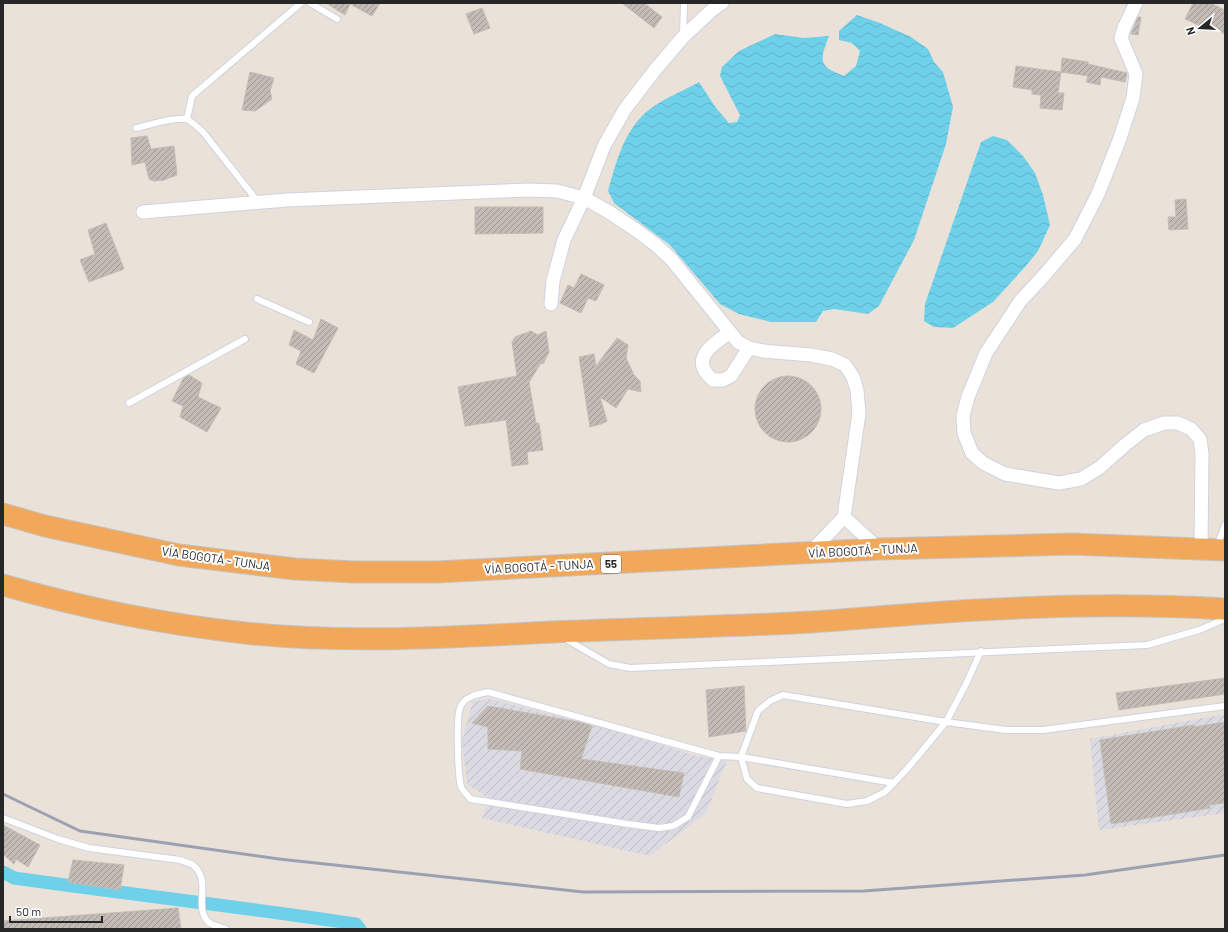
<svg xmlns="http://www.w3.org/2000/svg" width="1228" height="932" viewBox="0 0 1228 932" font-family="Barlow,sans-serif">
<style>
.industrial{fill:url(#industrial-furrows)}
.water{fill:url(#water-waves)}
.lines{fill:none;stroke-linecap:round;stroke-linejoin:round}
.canal{stroke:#6ed1e9;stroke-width:13}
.building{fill:url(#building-hatch);stroke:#c4bdb3}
.service-casing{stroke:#ced3e0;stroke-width:8}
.minor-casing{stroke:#ced3e0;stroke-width:15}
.trunk-casing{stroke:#c3c3c3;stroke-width:23}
.service{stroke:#fff;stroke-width:6}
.minor{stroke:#fff;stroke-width:13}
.trunk{stroke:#f2a85a;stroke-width:21}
.rail{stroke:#9ca1b1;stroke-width:3}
.labels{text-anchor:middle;stroke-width:4;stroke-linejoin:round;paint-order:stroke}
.shield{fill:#fff;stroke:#686868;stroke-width:1}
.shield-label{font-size:11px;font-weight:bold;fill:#272727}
.street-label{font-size:12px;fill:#272727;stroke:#fff}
</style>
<defs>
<pattern id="industrial-furrows" width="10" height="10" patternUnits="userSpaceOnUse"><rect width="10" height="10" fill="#dbdae2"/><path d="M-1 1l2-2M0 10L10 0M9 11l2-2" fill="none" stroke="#bcbbc2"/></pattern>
<pattern id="water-waves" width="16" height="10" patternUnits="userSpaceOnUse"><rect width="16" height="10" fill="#6ed1e9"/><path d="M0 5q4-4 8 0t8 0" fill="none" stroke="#5fb3c8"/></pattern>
<pattern id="building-hatch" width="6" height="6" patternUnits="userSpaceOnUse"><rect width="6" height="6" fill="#c2bbb6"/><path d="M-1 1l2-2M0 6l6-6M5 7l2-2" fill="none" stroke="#9e9894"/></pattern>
</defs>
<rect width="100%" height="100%" fill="#eae1d9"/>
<g class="industrial">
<polygon points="492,699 549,714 596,724 693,755 727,761 706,813 650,856 482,818 490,799 467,784 462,741 473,701"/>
<polygon points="1225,714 1225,813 1099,830 1090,739"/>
</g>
<g class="water">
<path d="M857,15L880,23L911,37L928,49L934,62L943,72L953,107L946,144L914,240L879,306L868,314L834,309L823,311L816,322H771L739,314L720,304L670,245L614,203L608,191C617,159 626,123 656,105C669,96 685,90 699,82L716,108L729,123L737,122L740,115L720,76L722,67L739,51L775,34L804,38L829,36C820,60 817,66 844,76L856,66L860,51L852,43L839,40V31Z"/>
<polygon points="993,136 1007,140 1023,156 1035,173 1043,195 1050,225 1038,251 1025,267 993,302 953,328 934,327 924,321 925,304 981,142"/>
</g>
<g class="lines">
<path class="canal" d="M3,872L14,878C128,894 242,907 356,924L360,929"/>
</g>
<g class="building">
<polygon points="326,3 380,3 372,16 350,4 345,15"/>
<polygon points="622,3 644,3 662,17 654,28"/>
<polygon points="1193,3 1210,3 1225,10 1225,35 1212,24 1209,30 1185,19"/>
<polygon points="482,8 490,28 474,34 466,14"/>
<polygon points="1138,17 1141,17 1138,35 1131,34"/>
<polygon points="1062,58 1088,62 1088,64 1127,73 1125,82 1101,77 1100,85 1086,82 1088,76 1061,72"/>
<polygon points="1016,66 1061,72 1058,93 1064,93 1062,110 1040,108 1041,95 1032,94 1032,90 1013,87"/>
<polygon points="250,72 274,78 270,91 272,99 255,111 242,110"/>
<polygon points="147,136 151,149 174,146 177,175 164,180 154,181 149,179 145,162 132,165 131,138"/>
<polygon points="1186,199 1188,229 1169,230 1168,217 1176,217 1175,200"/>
<polygon points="475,207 543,207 543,233 475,234"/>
<polygon points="106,223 124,269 89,282 80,260 95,254 88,230"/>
<polygon points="581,274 604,285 596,301 588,298 581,313 560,303 568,285 574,288"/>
<polygon points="321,319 338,328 314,373 296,364 301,351 289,345 294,330 313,340"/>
<polygon points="531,331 538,335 546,331 549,352 543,364 541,363 529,382 536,423 539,423 543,450 527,452 528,464 512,466 506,420 465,426 458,387 517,376 512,342 515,337"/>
<polygon points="617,338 628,345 626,358 634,375 640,381 641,392 628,389 616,408 600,397 607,421 601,424 590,427 579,357 594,354 596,366"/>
<polygon points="189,375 202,383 198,397 221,408 207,432 180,417 183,406 172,401 183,379"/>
<circle cx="788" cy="409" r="33"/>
<polygon points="1225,678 1225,694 1119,710 1116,693"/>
<polygon points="744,686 746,731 709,737 706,690"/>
<polygon points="488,706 579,722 592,726 581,759 684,773 679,797 520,769 522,751 488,749 488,727 472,723"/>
<polygon points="1225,722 1225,803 1209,805 1210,808 1111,824 1100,740 1194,725 1194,727"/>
<polygon points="3,825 40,845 28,867 16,859 14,864 3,854"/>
<polygon points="73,860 124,865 120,890 68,882"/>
<polygon points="178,908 181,929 3,929 3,921"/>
</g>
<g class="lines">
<defs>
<g id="service">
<polyline points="310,3 337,19"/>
<polyline points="683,36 684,3"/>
<polyline points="187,119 192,96 301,3"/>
<path d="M136,128C150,125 172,117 186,119C192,121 198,128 203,132L258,202"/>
<polyline points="257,299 309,322"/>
<polyline points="129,403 245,339"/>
<polyline points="1217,546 1225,525"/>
<polyline points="564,638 609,664 630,668 1147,645 1199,630 1225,619"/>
<polyline points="981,651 966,684 946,722 907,769 885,792 867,801 847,804 757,788 747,779 741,757 758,711 770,701 783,695 946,722 1006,730 1043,730 1225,706"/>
<path d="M719,756L688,817L673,826L659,828L628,824L470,799C468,795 463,791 461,787C458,776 456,719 460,708C463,697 478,694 488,692L719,756L741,757L894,783"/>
<path d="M3,818L58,839L89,848L180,860C184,862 191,863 194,866C213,883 191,910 211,924C216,926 221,927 226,929"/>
</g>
<g id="minor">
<polyline points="1136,3 1124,28 1121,38 1136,74 1133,98 1119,141 1098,194 1075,239 1040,280 1021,300 986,353 968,397 963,416 964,433 972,453 983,463 1005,474 1059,483 1081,479 1099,468 1125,445 1144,430 1164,423 1178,423 1191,429 1200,439 1202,454 1201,548"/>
<polyline points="143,212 287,200 528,190 557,191 584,198 609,212 636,230 656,245 672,260 738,342 749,348 763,351 811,355 832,359 845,365 853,377 857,390 859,413 844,517 809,554"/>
<polyline points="551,304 553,281 564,240 584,198 604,146 625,109 655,70 683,37 712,10 722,3"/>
<path d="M729,333C711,345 689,360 713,380H723L731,376L749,348"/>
<polyline points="844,517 879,549"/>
</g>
<g id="trunk">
<polyline points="3,514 45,526 179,555 295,569 354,572 437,572 879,549 1071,544 1225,550"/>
<path d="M3,585C83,608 162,624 245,633C347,644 451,637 553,632C639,628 726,627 812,622C867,618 923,613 978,610C1060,605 1143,604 1225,609"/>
</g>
</defs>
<use href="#service" class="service-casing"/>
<use href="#minor" class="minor-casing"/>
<use href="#trunk" class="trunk-casing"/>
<use href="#service" class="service"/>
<use href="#minor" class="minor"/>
<use href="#trunk" class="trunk"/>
<polyline class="rail" points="3,794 80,831 279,859 583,892 864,891 1085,875 1225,855"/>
</g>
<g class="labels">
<rect class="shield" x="601" y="555" width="20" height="18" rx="3"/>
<g class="shield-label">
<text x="611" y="568">55</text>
</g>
<g class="street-label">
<text transform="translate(863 551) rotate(-3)" y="4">VÍA BOGOTÁ - TUNJA</text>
<text transform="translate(216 559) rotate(8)" y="4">VÍA BOGOTÁ - TUNJA</text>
<text transform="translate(539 567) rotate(-3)" y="4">VÍA BOGOTÁ - TUNJA</text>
</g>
</g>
<rect width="1228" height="932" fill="none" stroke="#272727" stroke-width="8"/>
<g transform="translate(1200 28) rotate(252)" stroke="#ffffff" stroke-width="3" paint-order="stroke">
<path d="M0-3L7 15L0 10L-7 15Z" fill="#272727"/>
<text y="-6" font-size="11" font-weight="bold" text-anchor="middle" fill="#272727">N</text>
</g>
<path d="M10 916v6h92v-6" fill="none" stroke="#272727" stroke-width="2"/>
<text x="16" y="916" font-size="12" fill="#272727" stroke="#ffffff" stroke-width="3" paint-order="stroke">50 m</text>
</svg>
